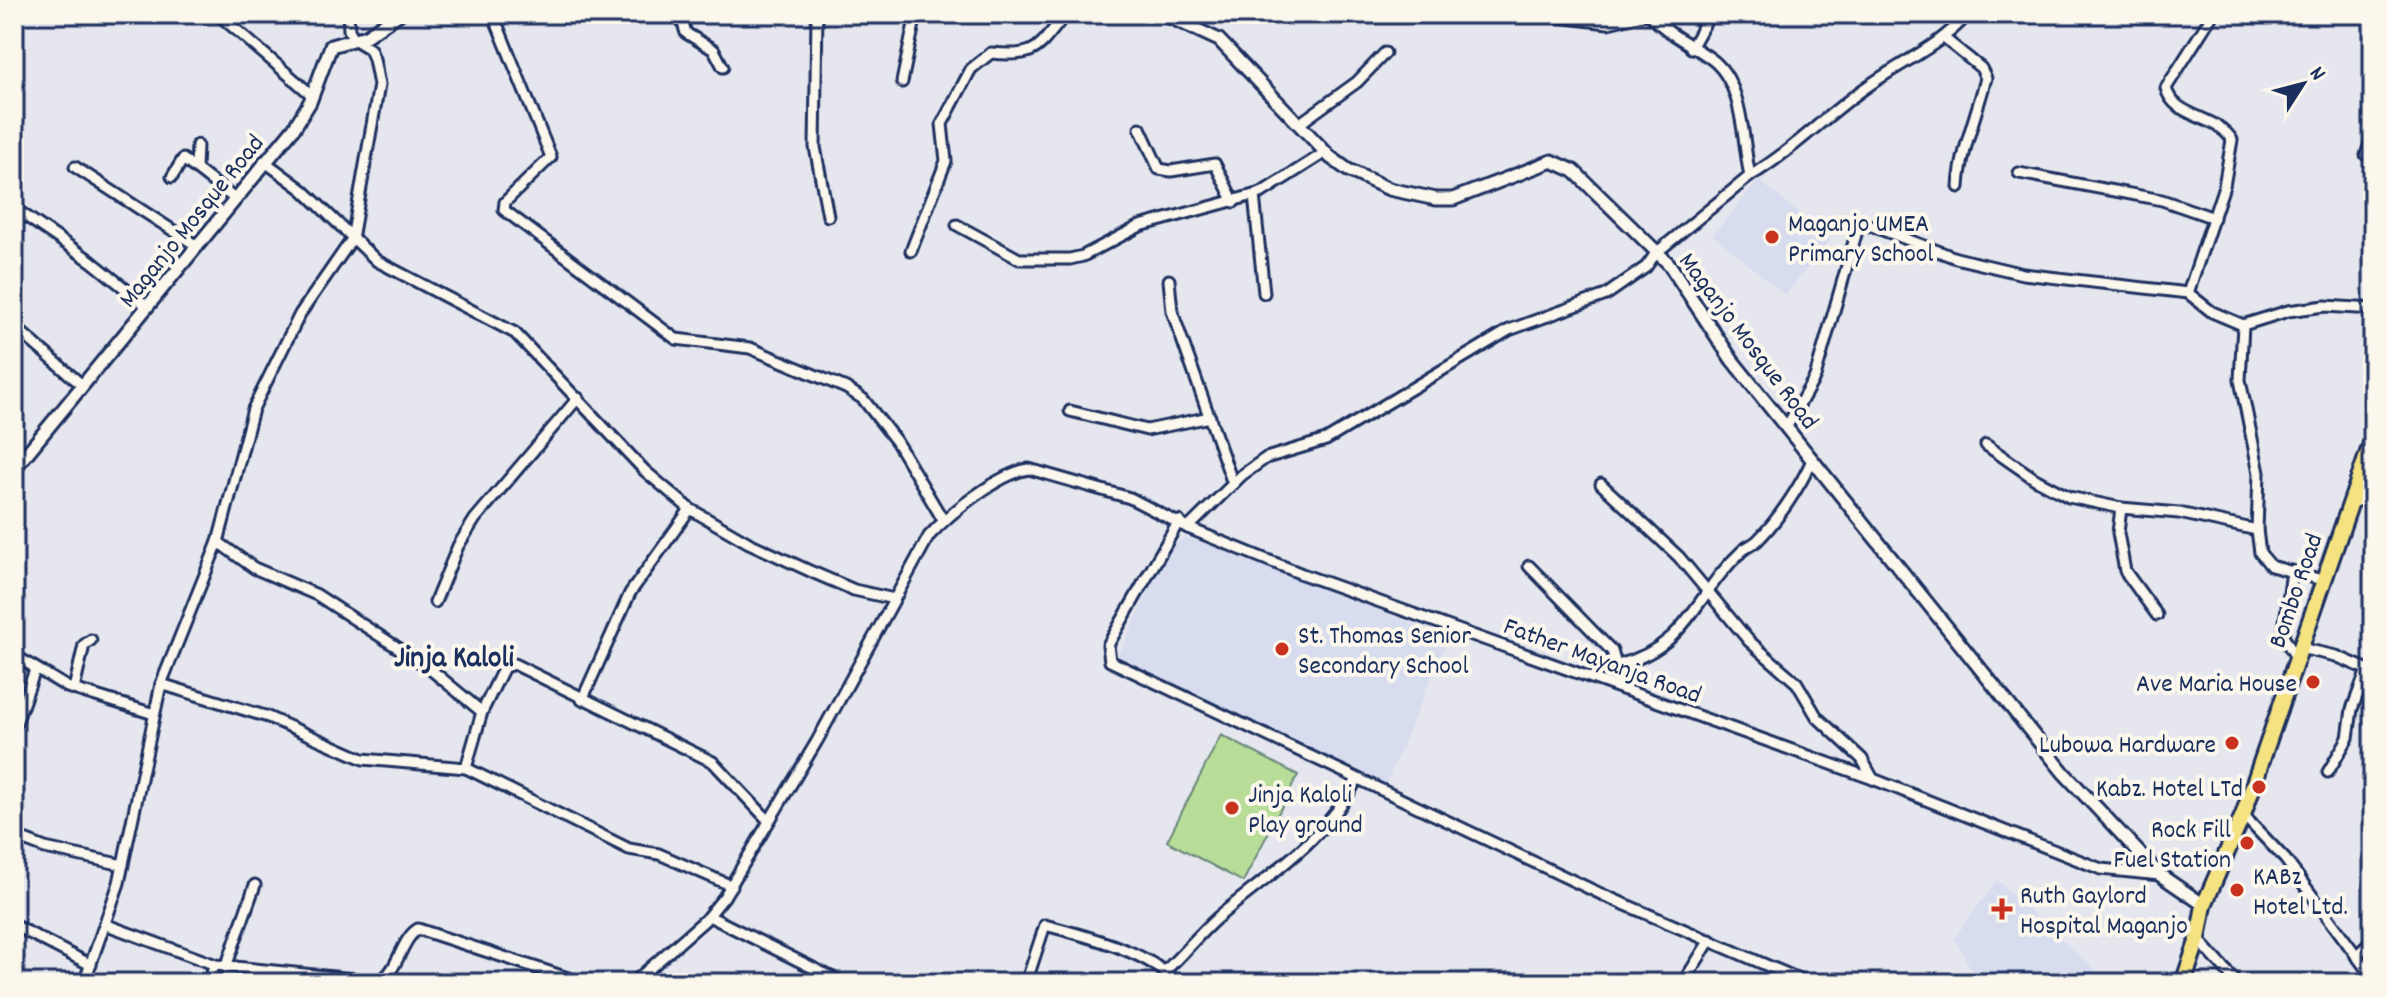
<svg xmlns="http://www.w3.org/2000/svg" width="2387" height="997" viewBox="0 0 2387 997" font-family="Dekko,sans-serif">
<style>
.built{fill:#d7dcef}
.green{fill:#b7dd98;stroke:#69867b;stroke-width:2}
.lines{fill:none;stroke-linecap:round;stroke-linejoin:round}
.minor-casing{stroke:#1b2f5e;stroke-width:15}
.tertiary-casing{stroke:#1b2f5e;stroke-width:17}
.primary-casing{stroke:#1b2f5e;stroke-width:20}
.minor{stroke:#fbf7ec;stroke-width:9}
.tertiary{stroke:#fbf7ec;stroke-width:11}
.primary{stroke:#f5e382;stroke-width:14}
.poi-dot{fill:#c8321e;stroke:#fbf7ec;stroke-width:3}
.labels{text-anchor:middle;stroke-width:8;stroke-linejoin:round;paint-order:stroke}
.street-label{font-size:26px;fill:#1b2f5e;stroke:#fbf7ec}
.poi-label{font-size:26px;fill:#1b2f5e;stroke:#fbf7ec;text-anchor:start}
.quarter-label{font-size:30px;font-weight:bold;fill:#1b2f5e;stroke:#fbf7ec}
</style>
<rect width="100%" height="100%" fill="#e6e7ee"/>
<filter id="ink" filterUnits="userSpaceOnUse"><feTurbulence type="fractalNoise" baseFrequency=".0125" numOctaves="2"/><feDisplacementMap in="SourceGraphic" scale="16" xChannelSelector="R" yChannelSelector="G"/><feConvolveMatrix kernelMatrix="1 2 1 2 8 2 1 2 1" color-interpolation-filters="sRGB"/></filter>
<g filter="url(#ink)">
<g class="built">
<polygon points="1759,180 1830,240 1785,295 1713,235"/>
<polygon points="1184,538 1210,543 1448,638 1386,784 1115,661 1170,549"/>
<polygon points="1997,880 2095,970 2089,983 1979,983 1954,938"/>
</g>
<polygon class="green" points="1221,735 1298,775 1243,882 1167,841"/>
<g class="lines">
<defs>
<g id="minor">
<polyline points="218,14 313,96"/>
<polyline points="493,14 551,157 505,202 504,210 676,339 750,348 846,388 863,399 896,441 943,520"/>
<polyline points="680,14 686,33 714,50 723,67"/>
<polyline points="817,14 815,147 828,216"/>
<polyline points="1550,16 1608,23 1646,14"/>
<path d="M1945,39L1981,68L1986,78C1977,114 1961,150 1959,187"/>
<polyline points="1691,48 1710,14"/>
<polyline points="902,82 916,14"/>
<polyline points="2373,104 2373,107"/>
<polyline points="1299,124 1357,82 1385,53"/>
<polyline points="1140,128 1159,169 1171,171 1215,164 1234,202"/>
<polyline points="2366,155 2373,134"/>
<polyline points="264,161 303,190 377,261 515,333 645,471 690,509 749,543 812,572 854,590 894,599"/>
<polyline points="75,167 197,246"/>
<polyline points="196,168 197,145"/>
<polyline points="2019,173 2162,200 2214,218"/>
<path d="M1750,176C1794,150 1827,114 1868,86C1903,61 1939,47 1968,14"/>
<polyline points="172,177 183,159 235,199"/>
<polyline points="1254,195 1264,293"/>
<polyline points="14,208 91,261 148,307"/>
<polyline points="957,225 1019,259 1070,259 1083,256 1140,226 1261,193 1326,152"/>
<path d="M911,251L946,161L942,124L971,69L991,53C1039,58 1037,48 1066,14"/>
<polyline points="1169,280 1172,311 1233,484"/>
<path d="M2188,293L2224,186L2232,140C2217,115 2173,118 2166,88L2213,14"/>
<polyline points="2243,325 2240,380 2259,473 2257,530 2260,553 2271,566 2322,580"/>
<polyline points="14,326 83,386"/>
<polyline points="1070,411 1147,430 1210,417"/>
<polyline points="1786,428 1815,377 1859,224 1872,226 1956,258 2023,274 2188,293 2212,312 2243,325 2288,311 2325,306 2373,309"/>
<polyline points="1986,445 2035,479 2069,497 2121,508 2179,513 2257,530"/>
<polyline points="1601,484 1679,557 1749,641 1797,683 1817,717 1862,759 1873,779"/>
<polyline points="2349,504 2373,496"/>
<polyline points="2121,508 2118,533 2125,571 2157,615"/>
<polyline points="1179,521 1108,645 1110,661 1603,895 1808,983"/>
<path d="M1188,528L1242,475L1266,458L1326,440L1509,330L1606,295L1646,267L1656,253L1750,176C1742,140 1744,81 1710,58C1689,43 1667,34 1649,14"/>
<polyline points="218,542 254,568 317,595 429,668 482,712 466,768 629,849 659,854 732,886"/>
<polyline points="1529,566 1612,651 1623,689"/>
<polyline points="2292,571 2283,636 2295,656"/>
<polyline points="435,602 458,546 475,519 578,398"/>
<polyline points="2300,648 2336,656 2373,672"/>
<polyline points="14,655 67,687 154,714"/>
<path d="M1618,665C1689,647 1694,595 1742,551C1746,547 1752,545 1757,541C1778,520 1800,487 1812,460"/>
<polyline points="161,684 268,717 363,759 466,768"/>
<polyline points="74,689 84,645 91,640"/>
<polyline points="582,700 630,593 690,509"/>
<polyline points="482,712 504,667 514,664 713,762 767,819"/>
<polyline points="14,729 35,670"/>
<polyline points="2328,772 2348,738 2352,709 2367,670"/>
<polyline points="2243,815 2285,859 2373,978"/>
<polyline points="14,836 45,848 123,865"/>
<polyline points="709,916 843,983"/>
<polyline points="14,925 91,965"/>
<path d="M107,925L216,965L374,981C397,981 399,940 418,929L583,983"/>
<polyline points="2198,939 2237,983"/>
<polyline points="2356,956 2373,940"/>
<polyline points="226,967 255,885"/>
<path d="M1165,971C1183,954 1199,934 1217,918C1268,875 1326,840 1357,779"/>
<polyline points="84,983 119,883 161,684 218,542 253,409 300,314 352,239 379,85 374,59 370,49 355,40 349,30 348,14"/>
<polyline points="210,983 214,965"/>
<path d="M633,983L705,920L724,897L817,741L929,536C949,514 999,473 1029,469L1130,498L1188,528L1302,574L1873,779L2101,869L2160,875"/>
<path d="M1026,983L1045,925C1082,935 1153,952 1175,983"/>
<polyline points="1683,983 1710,940"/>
</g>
<g id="tertiary">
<polyline points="1163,14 1219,40 1330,157 1348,170 1389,189 1436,199 1453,199 1552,161 1574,171 1669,264 1732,360 2064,773 2160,875 2204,905"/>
<polyline points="14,469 294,128 310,102 331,46 366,36 399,14"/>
</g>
<polyline id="primary" points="2183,983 2198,939 2204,905 2243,815 2373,438"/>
</defs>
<use href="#minor" class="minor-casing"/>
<use href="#tertiary" class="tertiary-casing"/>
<use href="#primary" class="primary-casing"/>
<use href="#minor" class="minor"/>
<use href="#tertiary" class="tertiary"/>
<use href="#primary" class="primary"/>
</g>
</g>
<g class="poi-dot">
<circle cx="1772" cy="237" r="8"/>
<circle cx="1282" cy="649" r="8"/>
<circle cx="2313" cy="682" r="8"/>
<circle cx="2232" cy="743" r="8"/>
<circle cx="2259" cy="787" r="8"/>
<circle cx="1232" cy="808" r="8"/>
<circle cx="2247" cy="843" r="8"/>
<circle cx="2237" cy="890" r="8"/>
<path d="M1998 897h8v8h8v8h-8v8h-8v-8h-8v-8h8z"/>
</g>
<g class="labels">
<g class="street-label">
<text transform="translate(190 220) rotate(-51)" y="9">Maganjo Mosque Road</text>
<text transform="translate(1750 340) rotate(53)" y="9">Maganjo Mosque Road</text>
<text transform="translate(2294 590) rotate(-71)" y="9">Bombo Road</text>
<text transform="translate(1603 659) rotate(20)" y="9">Father Mayanja Road</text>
</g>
<g class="poi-label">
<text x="1788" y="231">Maganjo UMEA<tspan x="1788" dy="30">Primary School</tspan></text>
<text x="1298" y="643">St. Thomas Senior<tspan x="1298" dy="30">Secondary School</tspan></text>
<text x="2297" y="691" text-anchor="end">Ave Maria House</text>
<text x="2216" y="752" text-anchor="end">Lubowa Hardware</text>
<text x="2243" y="796" text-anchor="end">Kabz. Hotel LTd</text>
<text x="1248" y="802">Jinja Kaloli<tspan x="1248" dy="30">Play ground</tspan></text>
<text x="2231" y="837" text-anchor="end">Rock Fill<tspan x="2231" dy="30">Fuel Station</tspan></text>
<text x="2253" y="884">KABz<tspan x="2253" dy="30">Hotel Ltd.</tspan></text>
<text x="2020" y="903">Ruth Gaylord<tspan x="2020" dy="30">Hospital Maganjo</tspan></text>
</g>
<g class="quarter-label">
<text x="454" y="666">Jinja Kaloli</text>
</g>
</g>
<rect width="2387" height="997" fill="none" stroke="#fbf7ec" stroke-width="48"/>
<rect x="24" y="24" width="2339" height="949" fill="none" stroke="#1b2f5e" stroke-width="3" filter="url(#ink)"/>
<g transform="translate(2303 84) rotate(54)" stroke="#fbf7ec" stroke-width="6" paint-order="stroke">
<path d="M0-6L14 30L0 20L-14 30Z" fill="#1b2f5e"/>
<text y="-12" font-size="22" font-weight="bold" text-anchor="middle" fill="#1b2f5e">N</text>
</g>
</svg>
